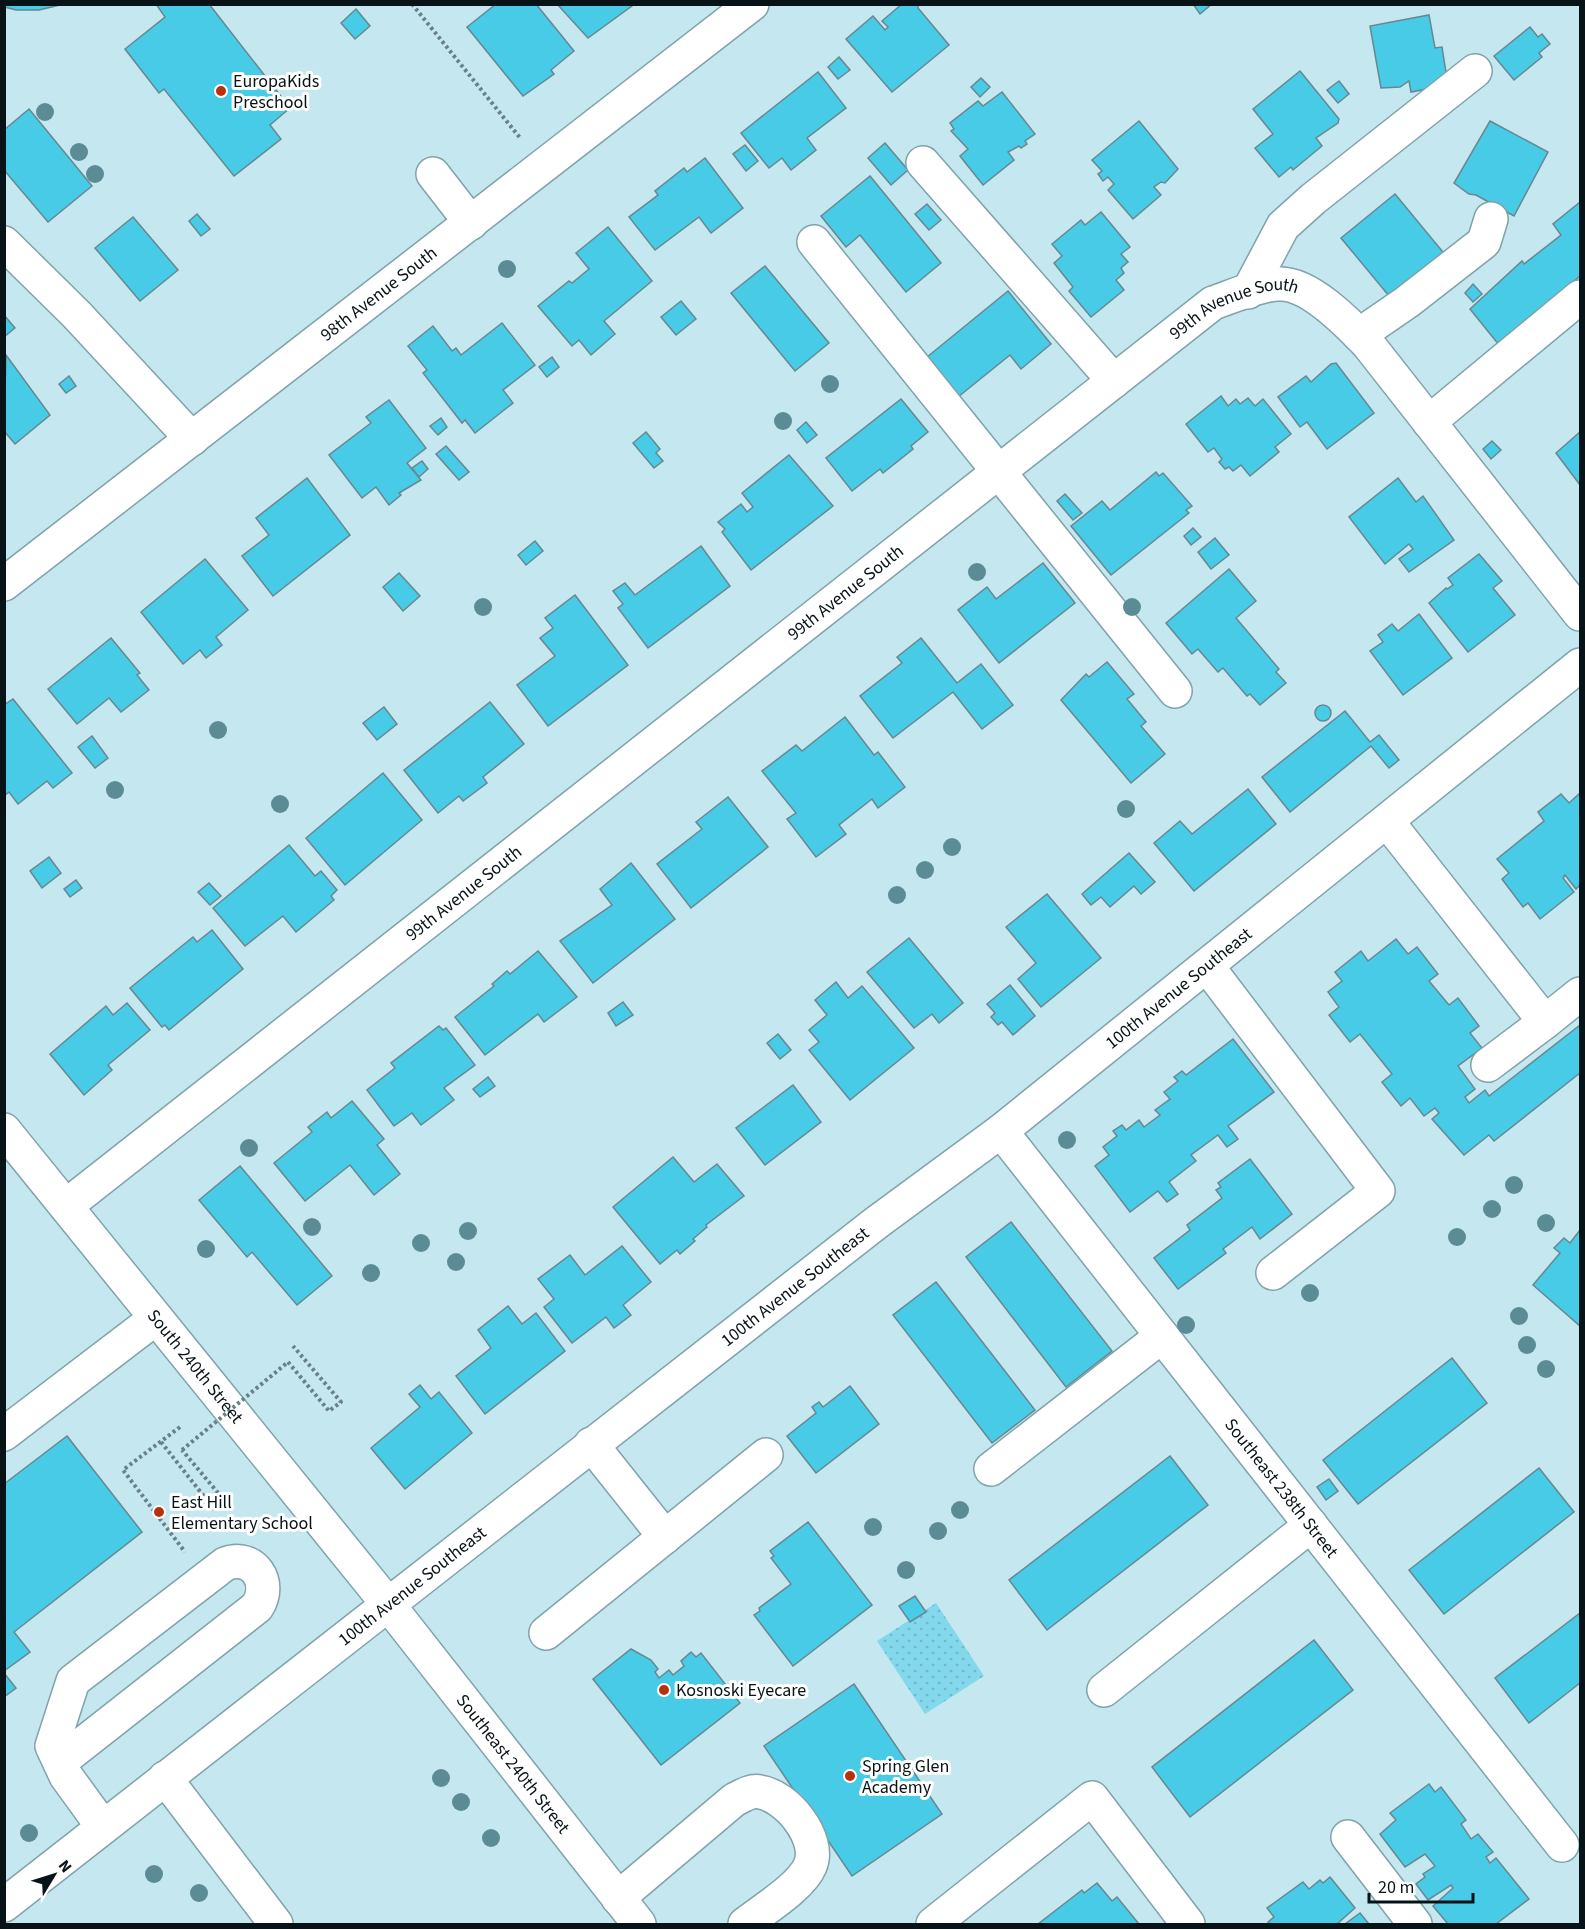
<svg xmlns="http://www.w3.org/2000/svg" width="1585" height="1929" viewBox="0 0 1585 1929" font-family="'Source Sans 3',sans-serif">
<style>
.grass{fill:url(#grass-dots)}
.building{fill:#47cbe6;stroke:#678890;stroke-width:1.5}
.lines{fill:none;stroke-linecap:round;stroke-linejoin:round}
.minor-casing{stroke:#80a2ab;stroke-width:36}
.major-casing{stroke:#80a2ab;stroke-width:36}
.path{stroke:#688086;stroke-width:4;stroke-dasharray:3 3;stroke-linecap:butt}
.minor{stroke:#fff;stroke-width:33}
.major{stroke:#fff;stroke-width:33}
.path-bridge{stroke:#688086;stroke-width:4;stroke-dasharray:3 3;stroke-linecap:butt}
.tree{fill:#5b8c96}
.poi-dot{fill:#ba300a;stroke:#fff;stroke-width:2}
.labels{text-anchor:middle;stroke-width:6;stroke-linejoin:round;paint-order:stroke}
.poi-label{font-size:18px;fill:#071316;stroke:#fff;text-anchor:start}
.street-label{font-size:18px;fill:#071316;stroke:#fff}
</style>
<defs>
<pattern id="grass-dots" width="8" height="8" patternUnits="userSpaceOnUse" patternTransform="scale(1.5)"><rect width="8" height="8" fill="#83d8ec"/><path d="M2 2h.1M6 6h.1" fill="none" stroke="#70b8ca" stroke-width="1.8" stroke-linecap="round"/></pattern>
</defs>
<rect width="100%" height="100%" fill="#c4e7f0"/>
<polygon class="grass" points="936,1603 984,1676 925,1714 877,1641"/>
<g class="building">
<polygon points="4,4 64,4 39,10 16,10 4,7"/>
<polygon points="209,4 290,108 270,125 281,139 234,176 164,89 159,93 125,49 165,17 156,4"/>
<polygon points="496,4 536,4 574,51 551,70 554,74 523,96 467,27"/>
<polygon points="557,4 630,4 632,6 588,38"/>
<polygon points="902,4 918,4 918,8 949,45 892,92 846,39 873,16 885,30 888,27 882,21"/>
<polygon points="1193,4 1212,4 1200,14"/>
<polygon points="356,9 370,26 355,39 341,23"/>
<polygon points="1429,15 1435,48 1442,47 1448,85 1411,92 1409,81 1400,87 1381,88 1370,26"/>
<polygon points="1530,27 1538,37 1542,34 1550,44 1539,53 1542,57 1514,80 1494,56"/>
<polygon points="839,57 850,70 838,79 828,67"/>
<polygon points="1300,71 1339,119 1338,123 1316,138 1322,146 1293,170 1291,167 1279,177 1255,148 1273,134 1253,109"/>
<polygon points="818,72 846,108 807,138 816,150 791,170 782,158 769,168 741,133"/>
<polygon points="981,78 990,87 980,97 971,87"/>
<polygon points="1339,81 1349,94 1338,103 1327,90"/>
<polygon points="1002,92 1035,134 1025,141 1027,144 1021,148 1019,146 1008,152 1014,160 983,185 960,156 968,149 951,131 954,129 950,123 978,101 983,106"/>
<polygon points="29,109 92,186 48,222 4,170 4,130"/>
<polygon points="1139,121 1178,169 1165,183 1161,182 1154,187 1161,195 1133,219 1108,190 1114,184 1108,177 1103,181 1098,174 1102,171 1092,160"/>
<polygon points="1490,121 1548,152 1514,216 1476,195 1469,194 1454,183"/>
<polygon points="885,143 908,170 891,185 868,158"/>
<polygon points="745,145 758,161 746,171 733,154"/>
<polygon points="705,158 743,208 711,233 699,217 655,250 629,217 658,195 655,191 684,168 687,172"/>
<polygon points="870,176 941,263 906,292 860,235 846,247 821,216"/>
<polygon points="1395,194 1447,257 1394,302 1341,238"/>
<polygon points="1580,202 1580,276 1499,345 1470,309 1522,261 1524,264 1561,235 1553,224"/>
<polygon points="927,204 941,220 929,230 915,214"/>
<polygon points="1101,212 1130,247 1121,254 1128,262 1121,268 1124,273 1116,280 1124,290 1091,317 1069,291 1073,287 1054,263 1062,256 1052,244 1081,220 1085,225"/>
<polygon points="197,214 210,229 201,236 189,221"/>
<polygon points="133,217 178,270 140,301 95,248"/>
<polygon points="608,227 652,281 604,321 615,334 591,355 579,340 572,346 538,306 569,281 572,283 589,269 576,253"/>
<polygon points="765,266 829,343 795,371 731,293"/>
<polygon points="1473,284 1482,294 1473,302 1465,293"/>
<polygon points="1008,291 1051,344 1021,369 1010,355 958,397 927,357"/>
<polygon points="681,301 696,319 676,335 661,317"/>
<polygon points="4,315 15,328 4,337"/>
<polygon points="502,323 535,365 503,390 513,403 475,433 465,420 462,423 423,373 427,370 408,346 433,326 452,351 456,348 461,355"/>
<polygon points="6,355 50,415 15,444 4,431"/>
<polygon points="552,357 559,367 547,377 539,367"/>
<polygon points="1336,363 1374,413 1327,449 1307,422 1300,427 1278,397 1306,376 1311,382 1331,364"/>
<polygon points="69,376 76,386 66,393 59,384"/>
<polygon points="1221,396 1228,406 1236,399 1240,404 1248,398 1255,406 1263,399 1291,434 1275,447 1279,452 1250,476 1241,465 1233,471 1229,467 1225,469 1219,462 1222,459 1214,448 1208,452 1186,424"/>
<polygon points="901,399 928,432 911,446 913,449 883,473 880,469 852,491 826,458"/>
<polygon points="389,400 426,448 407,463 421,480 399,493 401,495 389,505 376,487 362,498 329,455 371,423 366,417"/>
<polygon points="441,418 447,427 438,435 430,426"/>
<polygon points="806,422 817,435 807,443 797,430"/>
<polygon points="646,432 660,449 656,453 663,461 654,468 633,443"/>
<polygon points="1580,432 1580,485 1556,453"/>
<polygon points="1492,441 1501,450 1491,459 1483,449"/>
<polygon points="446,446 469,472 459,480 436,454"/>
<polygon points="789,455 833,506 751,570 722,532 725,529 718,522 741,504 747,512 753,507 742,493"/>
<polygon points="422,461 428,469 419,477 412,468"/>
<polygon points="1156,472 1159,476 1163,473 1192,506 1186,510 1189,513 1111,575 1071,526 1102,501 1110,510"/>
<polygon points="307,478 350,535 273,596 242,556 269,535 256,518"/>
<polygon points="1398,478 1416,502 1423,496 1454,540 1409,572 1399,559 1413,549 1409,544 1385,564 1349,517"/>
<polygon points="1065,494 1082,513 1073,520 1057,501"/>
<polygon points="1193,528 1201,537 1191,545 1184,536"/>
<polygon points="1215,538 1229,555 1211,569 1198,552"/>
<polygon points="535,541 543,551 526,565 518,555"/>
<polygon points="701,546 730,586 648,648 618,608 623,604 613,591 625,583 635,595"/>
<polygon points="1479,554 1502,581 1493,588 1515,615 1468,652 1429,603 1446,588 1447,589 1453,585 1448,578"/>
<polygon points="205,559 248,610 216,637 222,645 206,658 200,650 183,664 141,612"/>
<polygon points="1043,563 1075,603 999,663 958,610 987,587 996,599"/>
<polygon points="1229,569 1256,601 1236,618 1279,669 1276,672 1286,683 1260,705 1250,694 1247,696 1223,668 1218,672 1198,649 1192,654 1166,623"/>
<polygon points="399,573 420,596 403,611 383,587"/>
<polygon points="575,595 628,665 548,726 517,685 555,656 540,638 553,628 545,618"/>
<polygon points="1419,614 1452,658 1403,695 1370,651 1383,642 1378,635 1392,624 1398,631"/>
<polygon points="111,638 140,673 137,675 149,690 121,712 109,698 77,724 48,689"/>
<polygon points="921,638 957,683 981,664 1013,705 982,729 953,692 893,738 860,696 902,663 897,657"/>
<polygon points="1107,662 1134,694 1127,699 1146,722 1141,726 1165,754 1131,783 1061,700 1086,674 1089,677"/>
<polygon points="13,699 72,773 53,788 47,781 18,804 9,792 4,796 4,705"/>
<polygon points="490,702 524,744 483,777 487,783 463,801 459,796 438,813 404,770"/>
<circle cx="1323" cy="713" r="8"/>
<polygon points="384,707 397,724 377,740 363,723"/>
<polygon points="1345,711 1370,742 1379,735 1399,760 1389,768 1371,746 1290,812 1262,777"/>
<polygon points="845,717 874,755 878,752 905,787 878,808 872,799 839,825 846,834 816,857 787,819 796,813 762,771 796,745 802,751"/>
<polygon points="92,736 108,758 95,768 78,747"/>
<polygon points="383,773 422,820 345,885 306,838"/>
<polygon points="1248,789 1276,824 1194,891 1154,843 1180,821 1192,834"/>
<polygon points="1580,793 1580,885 1576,889 1565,875 1563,878 1574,892 1540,919 1528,903 1523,907 1502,879 1509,873 1497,859 1544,821 1538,812 1561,794 1569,803"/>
<polygon points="728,797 768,847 691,908 657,864 702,829 696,822"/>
<polygon points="289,845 315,876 321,871 337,890 331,896 334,900 296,932 283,916 245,946 213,908"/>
<polygon points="1129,853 1155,882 1141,894 1134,886 1110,907 1101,897 1091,905 1082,894"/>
<polygon points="49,857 61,873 42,888 30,871"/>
<polygon points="631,863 675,919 593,983 560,941 612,905 600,889"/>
<polygon points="76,880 82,888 70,897 64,889"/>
<polygon points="209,883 221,896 210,905 198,892"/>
<polygon points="1047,894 1101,958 1041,1007 1018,979 1036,963 1006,927"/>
<polygon points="212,930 243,969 169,1030 165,1025 162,1027 130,988 193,937 197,942"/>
<polygon points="909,938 963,1003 939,1023 932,1014 914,1028 867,972"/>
<polygon points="1396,939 1408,954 1417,947 1438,974 1429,981 1449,1005 1458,998 1479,1026 1470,1033 1482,1048 1458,1066 1475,1089 1465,1097 1469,1103 1485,1090 1489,1096 1580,1025 1580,1073 1494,1141 1489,1135 1464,1155 1432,1119 1439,1113 1435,1108 1424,1116 1410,1098 1401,1106 1382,1082 1392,1074 1360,1034 1350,1042 1329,1015 1339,1007 1328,992 1342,981 1335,972 1361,951 1368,961"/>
<polygon points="538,951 577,997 544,1022 538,1014 485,1055 455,1017 494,986 492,984 507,971 510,974"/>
<polygon points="836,982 848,998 862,986 914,1048 850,1100 809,1050 819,1042 809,1030 827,1015 815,1000"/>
<polygon points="1010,985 1035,1016 1013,1035 1002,1022 998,1025 991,1017 995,1013 987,1004"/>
<polygon points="623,1002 633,1015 616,1026 608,1013"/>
<polygon points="127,1003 150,1030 108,1065 112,1070 84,1095 50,1054 106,1006 113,1015"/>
<polygon points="439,1026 443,1030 446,1028 475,1065 444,1088 454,1100 421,1125 412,1113 394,1126 367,1090 395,1068 391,1063"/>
<polygon points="778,1034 791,1050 780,1059 767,1043"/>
<polygon points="1233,1039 1274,1092 1228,1126 1238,1139 1227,1147 1218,1135 1191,1155 1196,1161 1169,1182 1178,1194 1167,1202 1158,1191 1130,1212 1095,1166 1109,1155 1103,1147 1117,1136 1113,1131 1122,1125 1126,1130 1139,1120 1144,1127 1160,1115 1155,1110 1170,1099 1164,1092 1178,1081 1174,1077 1182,1071 1186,1075"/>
<polygon points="488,1077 495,1086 480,1097 473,1089"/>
<polygon points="793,1085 821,1122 765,1165 736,1128"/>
<polygon points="352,1101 384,1139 377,1145 400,1174 374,1195 350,1165 305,1201 274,1163 312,1132 308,1127 327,1112 331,1118"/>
<polygon points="673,1157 694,1182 717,1164 744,1196 706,1225 707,1227 693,1239 695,1241 680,1254 677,1250 660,1264 613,1207"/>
<polygon points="1250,1159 1292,1214 1260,1239 1252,1227 1223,1249 1226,1253 1178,1289 1154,1258 1190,1230 1187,1225 1222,1198 1216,1190 1221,1187 1218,1183"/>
<polygon points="240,1166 332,1276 297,1305 252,1252 247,1257 199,1200"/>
<polygon points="1011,1222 1112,1351 1066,1387 966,1257"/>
<polygon points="1580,1230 1580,1326 1533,1285 1560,1253 1554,1248 1564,1238 1570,1243"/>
<polygon points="622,1246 651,1282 623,1305 631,1315 614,1328 606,1317 572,1343 544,1307 554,1299 538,1279 570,1255 585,1275"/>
<polygon points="936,1282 1035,1410 992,1443 893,1315"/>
<polygon points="508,1306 522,1324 536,1313 565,1351 485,1414 456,1376 491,1348 478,1330"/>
<polygon points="1452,1358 1487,1403 1358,1504 1323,1460"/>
<polygon points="420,1385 431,1399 439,1392 472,1433 405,1489 371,1448 420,1407 409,1394"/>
<polygon points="850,1386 879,1424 816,1473 787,1436 816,1413 812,1407 819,1402 823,1407"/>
<polygon points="67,1436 142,1532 14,1632 30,1652 4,1671 4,1484"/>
<polygon points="1170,1456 1208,1505 1047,1630 1009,1580"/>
<polygon points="1539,1468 1574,1512 1444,1614 1409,1570"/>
<polygon points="1329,1479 1338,1491 1326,1500 1317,1487"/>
<polygon points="808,1522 872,1605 793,1666 754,1615 760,1611 759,1608 791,1584 771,1558 774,1556 770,1551"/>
<polygon points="915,1596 926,1612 910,1622 899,1606"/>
<polygon points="1580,1613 1580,1683 1529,1723 1495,1678"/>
<polygon points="1314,1640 1353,1690 1190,1817 1152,1767"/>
<polygon points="631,1649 651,1660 658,1669 655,1672 659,1678 669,1670 673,1675 684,1666 681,1661 691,1652 696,1657 701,1653 740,1703 661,1765 593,1679"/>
<polygon points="4,1673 16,1688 4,1697"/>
<polygon points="854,1684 942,1814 852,1876 764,1746"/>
<polygon points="1429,1784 1435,1792 1441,1787 1466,1820 1461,1824 1471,1839 1478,1834 1493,1852 1486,1857 1490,1863 1496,1858 1529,1899 1496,1924 1448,1924 1433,1906 1453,1888 1451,1885 1428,1900 1416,1884 1425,1877 1423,1874 1435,1866 1425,1854 1405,1867 1380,1834 1396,1820 1390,1813"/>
<polygon points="1330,1877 1355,1908 1337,1924 1270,1924 1268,1922 1274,1917 1267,1908 1303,1882 1309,1889 1320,1880 1323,1883"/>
<polygon points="1097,1883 1112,1901 1117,1897 1139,1924 1038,1924 1082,1890 1084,1893"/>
<polygon points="1360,1913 1369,1924 1345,1924"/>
</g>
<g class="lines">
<defs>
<g id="minor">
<polyline points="923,163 1114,381"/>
<polyline points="433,174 471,223"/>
<polyline points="814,242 1175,691"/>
<polyline points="4,243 77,315 192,439"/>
<polyline points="1248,292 1283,226 1313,199 1475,71"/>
<polyline points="1359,335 1407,302 1484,242 1491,219"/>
<polyline points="1429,422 1580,297"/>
<path id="s1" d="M4,584L752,4"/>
<polyline points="1387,821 1545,1022 1580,994"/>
<polyline points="1207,966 1378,1191 1273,1273"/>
<polyline points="1488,1065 1545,1022"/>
<path id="s2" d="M1001,1131L1562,1845"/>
<path id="s3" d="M66,1206L1213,303C1231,297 1262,283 1281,284C1310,284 1349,324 1368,344L1580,614"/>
<polyline points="4,1434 156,1318"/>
<polyline points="591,1444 665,1537"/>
<polyline points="991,1469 1162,1336"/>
<polyline points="546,1633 766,1455"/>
<polyline points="1104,1690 1311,1525"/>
<path d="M61,1761L257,1607C273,1583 254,1553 225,1564L73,1681L52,1746L66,1776L103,1827"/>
<polyline points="165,1778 276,1924"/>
<polyline points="1348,1837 1415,1924"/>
<path d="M618,1898L734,1800C742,1796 751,1790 760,1792C787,1796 822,1839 810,1866C801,1887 763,1910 745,1924"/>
<path id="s4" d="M4,1905L876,1223L1001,1131L1580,665"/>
<polyline points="933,1924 1092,1798 1188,1924"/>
</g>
<g id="major">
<path id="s5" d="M4,1130L387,1603L639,1924"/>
</g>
</defs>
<use href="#minor" class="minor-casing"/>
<use href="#major" class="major-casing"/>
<g class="path">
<polyline points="412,4 521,139"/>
<polyline points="288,1362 329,1411 341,1402 293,1346"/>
<polyline points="180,1427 123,1470 185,1552"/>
<polyline points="161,1442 214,1509 224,1500 182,1450"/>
</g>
<use href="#minor" class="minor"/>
<use href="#major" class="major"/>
<polyline class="path-bridge" points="182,1450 288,1362"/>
</g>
<g class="tree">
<circle cx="45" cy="112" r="9"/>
<circle cx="79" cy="152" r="9"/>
<circle cx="95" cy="174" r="9"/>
<circle cx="507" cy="269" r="9"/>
<circle cx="830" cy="384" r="9"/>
<circle cx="783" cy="421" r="9"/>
<circle cx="977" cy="572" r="9"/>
<circle cx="483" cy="607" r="9"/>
<circle cx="1132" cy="607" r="9"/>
<circle cx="218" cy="730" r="9"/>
<circle cx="115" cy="790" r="9"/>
<circle cx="280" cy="804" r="9"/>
<circle cx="1126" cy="809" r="9"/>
<circle cx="952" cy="847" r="9"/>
<circle cx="925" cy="870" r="9"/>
<circle cx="897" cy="895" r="9"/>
<circle cx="1067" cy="1140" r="9"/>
<circle cx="249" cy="1148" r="9"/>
<circle cx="1514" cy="1185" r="9"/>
<circle cx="1492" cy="1209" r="9"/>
<circle cx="1546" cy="1223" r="9"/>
<circle cx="312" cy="1227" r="9"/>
<circle cx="468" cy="1231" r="9"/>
<circle cx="1457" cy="1237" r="9"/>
<circle cx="421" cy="1243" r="9"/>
<circle cx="206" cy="1249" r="9"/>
<circle cx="456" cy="1262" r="9"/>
<circle cx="371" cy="1273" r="9"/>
<circle cx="1310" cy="1293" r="9"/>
<circle cx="1519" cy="1316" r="9"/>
<circle cx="1186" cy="1325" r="9"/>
<circle cx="1527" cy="1345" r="9"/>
<circle cx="1546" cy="1369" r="9"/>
<circle cx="960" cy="1510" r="9"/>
<circle cx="873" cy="1527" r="9"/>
<circle cx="938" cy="1531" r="9"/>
<circle cx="906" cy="1570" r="9"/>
<circle cx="441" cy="1778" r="9"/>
<circle cx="461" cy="1802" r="9"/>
<circle cx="29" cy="1833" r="9"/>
<circle cx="491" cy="1838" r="9"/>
<circle cx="154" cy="1874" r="9"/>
<circle cx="199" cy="1893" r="9"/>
</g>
<g class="poi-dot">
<circle cx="221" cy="91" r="6"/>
<circle cx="159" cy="1512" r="6"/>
<circle cx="664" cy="1690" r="6"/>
<circle cx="850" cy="1776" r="6"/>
</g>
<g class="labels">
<g class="poi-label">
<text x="233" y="87">EuropaKids<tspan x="233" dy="21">Preschool</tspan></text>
<text x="171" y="1508">East Hill<tspan x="171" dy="21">Elementary School</tspan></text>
<text x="676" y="1696">Kosnoski Eyecare</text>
<text x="862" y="1772">Spring Glen<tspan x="862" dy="21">Academy</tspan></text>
</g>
<g class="street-label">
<text dy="6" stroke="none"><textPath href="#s1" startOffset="474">98th Avenue South</textPath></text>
<text dy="6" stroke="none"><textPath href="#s3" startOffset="1478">99th Avenue South</textPath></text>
<text dy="6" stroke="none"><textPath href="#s3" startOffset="992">99th Avenue South</textPath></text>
<text dy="6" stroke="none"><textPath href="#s3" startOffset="506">99th Avenue South</textPath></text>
<text dy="6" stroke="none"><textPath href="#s4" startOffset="1490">100th Avenue Southeast</textPath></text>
<text dy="6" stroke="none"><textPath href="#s4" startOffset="1004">100th Avenue Southeast</textPath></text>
<text dy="6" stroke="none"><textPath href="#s5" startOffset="304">South 240th Street</textPath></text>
<text dy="6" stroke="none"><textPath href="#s2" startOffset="454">Southeast 238th Street</textPath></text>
<text dy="6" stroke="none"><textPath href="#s4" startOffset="518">100th Avenue Southeast</textPath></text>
<text dy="6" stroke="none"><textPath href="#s5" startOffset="813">Southeast 240th Street</textPath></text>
</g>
</g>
<rect width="1585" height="1929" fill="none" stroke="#071316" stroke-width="12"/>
<g transform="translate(54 1875) rotate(52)" stroke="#ffffff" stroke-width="4.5" paint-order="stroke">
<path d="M0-4.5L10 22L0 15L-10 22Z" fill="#071316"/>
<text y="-9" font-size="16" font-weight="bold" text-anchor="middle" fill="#071316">N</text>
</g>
<path d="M1369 1893v9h104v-9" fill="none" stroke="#071316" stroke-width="3"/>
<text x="1378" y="1893" font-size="18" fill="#071316" stroke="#ffffff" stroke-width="4.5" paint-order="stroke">20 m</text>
</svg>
